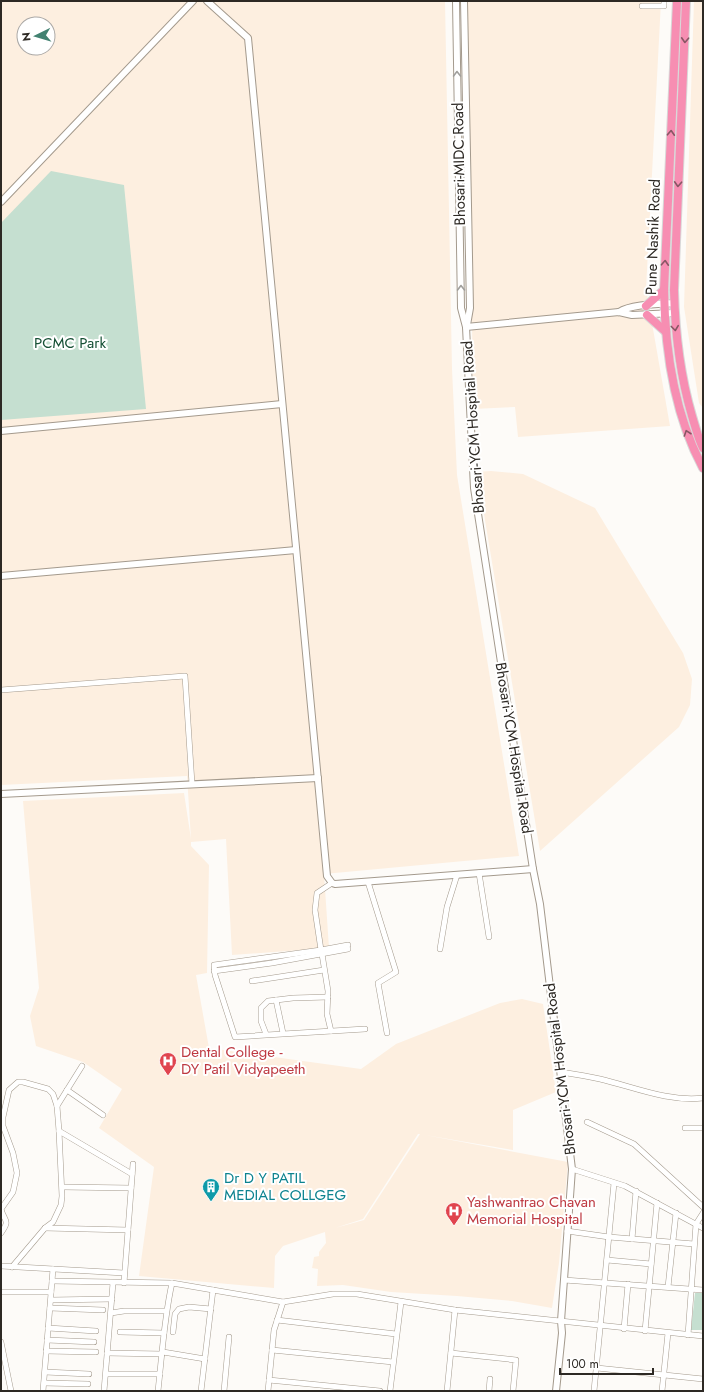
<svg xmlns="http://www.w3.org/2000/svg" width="704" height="1392" viewBox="0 0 704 1392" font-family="Jost,sans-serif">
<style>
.built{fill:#fdefe0;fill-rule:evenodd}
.green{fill:#c5dfd0}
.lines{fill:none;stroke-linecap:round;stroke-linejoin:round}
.minor-casing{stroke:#a49a8d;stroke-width:6}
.tertiary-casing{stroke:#a49a8d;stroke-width:8}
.trunk-casing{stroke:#d9d8d8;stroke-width:10}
.minor{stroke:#fff;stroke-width:5}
.tertiary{stroke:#fff;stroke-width:6}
.trunk{stroke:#f78eb2;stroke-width:8}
.oneway{stroke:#885664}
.oneway2{stroke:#a09f9c}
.labels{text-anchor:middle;stroke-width:4;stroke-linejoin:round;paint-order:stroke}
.street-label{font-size:15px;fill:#2d2924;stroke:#fff}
.park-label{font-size:15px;fill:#165035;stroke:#fff}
.health-label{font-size:15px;fill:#be3a42;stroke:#fff;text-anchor:start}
.culture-label{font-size:15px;fill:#0d838f;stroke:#fff;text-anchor:start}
</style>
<rect width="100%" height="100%" fill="#fdfbf8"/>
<g class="built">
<path d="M1,1H445L452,369L457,475L519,856L324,874L329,948L232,955L226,839L191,842V846L209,865L207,973L196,975L209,1048L361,1069L396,1044L500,1003L522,999L543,1004L556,1092L513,1110V1150L425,1135L568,1162L559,1263L552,1308L512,1301L457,1296L391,1292L343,1285L317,1286L318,1269L312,1268L313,1263L314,1257L319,1256V1252L326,1243L325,1232L283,1246L275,1256L274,1288L139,1276L154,1167L99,1128L122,1089L83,1062L36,1046L30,1016L39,988L23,801L184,793L191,839L187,776L1,785ZM24,24H48V48H24ZM418,1134H420L364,1220L335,1228L363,1219Z"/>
<polygon points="466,1 661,1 646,289 670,426 518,437 515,407 473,409 470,143"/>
<polygon points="694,1 703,1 703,408 699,403 684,307"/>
<polygon points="491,471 523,474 595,508 683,653 692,679 690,705 679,727 540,851 477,472"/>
</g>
<g class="green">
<polygon points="51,171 124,185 146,409 1,420 1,223"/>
<polygon points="695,1293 703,1293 703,1330 691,1330"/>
</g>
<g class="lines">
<defs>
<g id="minor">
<polyline points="642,6 664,6 664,1"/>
<polyline points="1,690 185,676 192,784"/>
<polyline points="479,873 489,937"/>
<polyline points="368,882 396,972 378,983 387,1033"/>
<polyline points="332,883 317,893 315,910 321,950 214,965 215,975 235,1037 365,1029"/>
<polyline points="440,949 447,907 457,875"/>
<polyline points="321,950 348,945"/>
<polyline points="322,954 328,991 327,1014 331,1031"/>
<polyline points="214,971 272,963 348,949"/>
<polyline points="252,981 324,970"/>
<polyline points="276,1000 283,1033"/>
<polyline points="266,1034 261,1021 261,1008 268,1001 293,998 328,997"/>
<path d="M561,1072C574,1074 587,1076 600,1079C634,1087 668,1102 703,1098"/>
<polyline points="67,1090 103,1115"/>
<polyline points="57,1106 82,1066"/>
<polyline points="587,1122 634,1144 703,1207"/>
<polyline points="685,1128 703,1128"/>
<polyline points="59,1131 132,1174"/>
<polyline points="572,1169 625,1186 703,1228"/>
<polyline points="63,1187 131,1188"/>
<polyline points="45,1228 128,1230"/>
<polyline points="567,1231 609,1237 694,1244"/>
<path d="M1,1233C11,1219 4,1222 1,1209L13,1192L17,1173L13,1153L3,1126V1117L9,1090L18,1082H23L48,1089L53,1094L57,1106L59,1131L62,1196L61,1205L53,1222L45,1228L12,1267"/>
<polyline points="632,1239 636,1191"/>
<polyline points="607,1260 651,1264"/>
<polyline points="1,1266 124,1273"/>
<polyline points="564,1280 703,1290"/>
<polyline points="52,1281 172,1283 283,1302 333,1294 357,1294 455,1310 703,1336"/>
<polyline points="124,1283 133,1164"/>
<polyline points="668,1287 676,1213"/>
<polyline points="1,1292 51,1292"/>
<polyline points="51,1300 112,1299"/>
<polyline points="50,1308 103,1310"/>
<polyline points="111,1313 124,1311 166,1311"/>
<polyline points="277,1320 396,1334"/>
<polyline points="48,1328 96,1331"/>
<polyline points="624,1329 628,1284"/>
<polyline points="645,1331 657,1203"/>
<polyline points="120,1332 164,1333"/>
<polyline points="173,1332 175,1314 179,1309 189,1307 211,1309"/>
<polyline points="688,1335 696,1224 703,1213"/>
<polyline points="47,1340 94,1342"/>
<polyline points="1,1342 11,1391"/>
<polyline points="272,1350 393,1362"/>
<polyline points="46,1351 96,1352"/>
<polyline points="163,1352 205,1359"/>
<polyline points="107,1353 162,1354"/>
<polyline points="451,1353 516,1360 513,1391"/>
<polyline points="597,1368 703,1379"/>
<polyline points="45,1372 89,1374"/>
<polyline points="106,1374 160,1374"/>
<polyline points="269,1380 380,1391"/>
<polyline points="44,1383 88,1384"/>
<polyline points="43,1391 53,1269"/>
<polyline points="104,1391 113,1283"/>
<path d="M158,1391C162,1355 164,1319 172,1283"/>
<polyline points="201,1391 213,1290"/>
<polyline points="224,1391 229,1337"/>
<polyline points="268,1391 274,1330 283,1302"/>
<polyline points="390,1391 401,1302"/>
<polyline points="447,1391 455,1310"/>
<polyline points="489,1391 490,1379"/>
<polyline points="594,1391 614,1183"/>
<polyline points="662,1391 668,1333"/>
</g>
<g id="tertiary">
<polyline points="207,1 248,38 327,876 332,883 335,884 533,869"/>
<polyline points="456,1 461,308 466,327 474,488 533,869 540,904 572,1169 561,1321 562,1333 556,1391"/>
<polyline points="464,1 470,308 467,325"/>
<polyline points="1,202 193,1"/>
<path d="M619,312C631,304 659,304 674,303"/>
<polyline points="466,327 619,312 632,315 674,313"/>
<polyline points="1,431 282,404"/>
<polyline points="1,576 296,550"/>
<polyline points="1,794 318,778"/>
</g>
<g id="trunk">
<path d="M677,1L664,290C665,351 674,414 703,468"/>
<path d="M686,1L674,290C675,332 680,375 692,416C695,426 698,438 703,448"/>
<polyline points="646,306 664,290"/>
<polyline points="647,315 666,332"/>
</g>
</defs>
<use href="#minor" class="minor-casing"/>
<use href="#tertiary" class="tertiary-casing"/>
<use href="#trunk" class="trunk-casing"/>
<use href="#minor" class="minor"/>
<use href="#tertiary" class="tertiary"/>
<use href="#trunk" class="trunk"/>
</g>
<defs><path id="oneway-chevron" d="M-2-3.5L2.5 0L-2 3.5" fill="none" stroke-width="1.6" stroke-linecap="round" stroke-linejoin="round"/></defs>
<g class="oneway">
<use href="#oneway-chevron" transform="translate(685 40) rotate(93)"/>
<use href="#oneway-chevron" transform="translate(671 133) rotate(-87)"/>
<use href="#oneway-chevron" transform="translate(678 184) rotate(93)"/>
<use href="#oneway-chevron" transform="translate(665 263) rotate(-87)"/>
<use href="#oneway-chevron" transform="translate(675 328) rotate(83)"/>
<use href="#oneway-chevron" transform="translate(687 433) rotate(-109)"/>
</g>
<g class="oneway2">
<use href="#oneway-chevron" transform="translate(457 74) rotate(-91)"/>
<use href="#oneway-chevron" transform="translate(461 288) rotate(-91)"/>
</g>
<defs>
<symbol id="hospital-pin" viewBox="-11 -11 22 30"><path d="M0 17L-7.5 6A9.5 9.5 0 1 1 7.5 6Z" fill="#e0444e" stroke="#fff"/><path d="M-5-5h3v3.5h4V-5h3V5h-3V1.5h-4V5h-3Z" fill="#fff"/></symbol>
<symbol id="building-pin" viewBox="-11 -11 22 30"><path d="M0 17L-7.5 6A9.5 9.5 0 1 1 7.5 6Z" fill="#0f9aa8" stroke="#fff"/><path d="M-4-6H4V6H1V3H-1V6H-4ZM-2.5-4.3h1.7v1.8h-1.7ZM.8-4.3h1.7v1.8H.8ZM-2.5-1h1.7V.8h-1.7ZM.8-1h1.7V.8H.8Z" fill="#fff"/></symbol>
</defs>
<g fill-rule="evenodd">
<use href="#hospital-pin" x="158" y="1051" width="20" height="27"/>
<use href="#building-pin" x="201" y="1177" width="20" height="27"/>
<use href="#hospital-pin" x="444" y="1201" width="20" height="27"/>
</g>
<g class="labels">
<g class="street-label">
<text transform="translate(459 164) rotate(-91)" y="5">Bhosari-MIDC Road</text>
<text transform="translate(653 237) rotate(-88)" y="5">Pune Nashik Road</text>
<text transform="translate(473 427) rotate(-94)" y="5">Bhosari-YCM Hospital Road</text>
<text transform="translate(514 748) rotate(81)" y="5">Bhosari-YCM Hospital Road</text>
<text transform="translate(560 1069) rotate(-97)" y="5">Bhosari-YCM Hospital Road</text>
</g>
<g class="park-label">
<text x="70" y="348">PCMC Park</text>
</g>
<g class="health-label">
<text x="181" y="1057">Dental College -<tspan x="181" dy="17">DY Patil Vidyapeeth</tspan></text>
<text x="467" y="1207">Yashwantrao Chavan<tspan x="467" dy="17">Memorial Hospital</tspan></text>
</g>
<g class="culture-label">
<text x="224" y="1183">Dr D Y PATIL<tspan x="224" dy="17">MEDIAL COLLGEG</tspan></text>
</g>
</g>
<rect width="704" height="1392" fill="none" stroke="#2d2924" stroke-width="4"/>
<g transform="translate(36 36) rotate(265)"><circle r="19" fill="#ffffff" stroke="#aba9a7"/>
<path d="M0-3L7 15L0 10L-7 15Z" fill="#428271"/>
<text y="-6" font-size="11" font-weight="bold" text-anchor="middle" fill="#2d2924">N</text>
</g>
<path d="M560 1368v6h93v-6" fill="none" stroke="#2d2924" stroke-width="2"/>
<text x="566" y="1368" font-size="12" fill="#2d2924" stroke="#ffffff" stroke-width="3" paint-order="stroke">100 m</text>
</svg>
